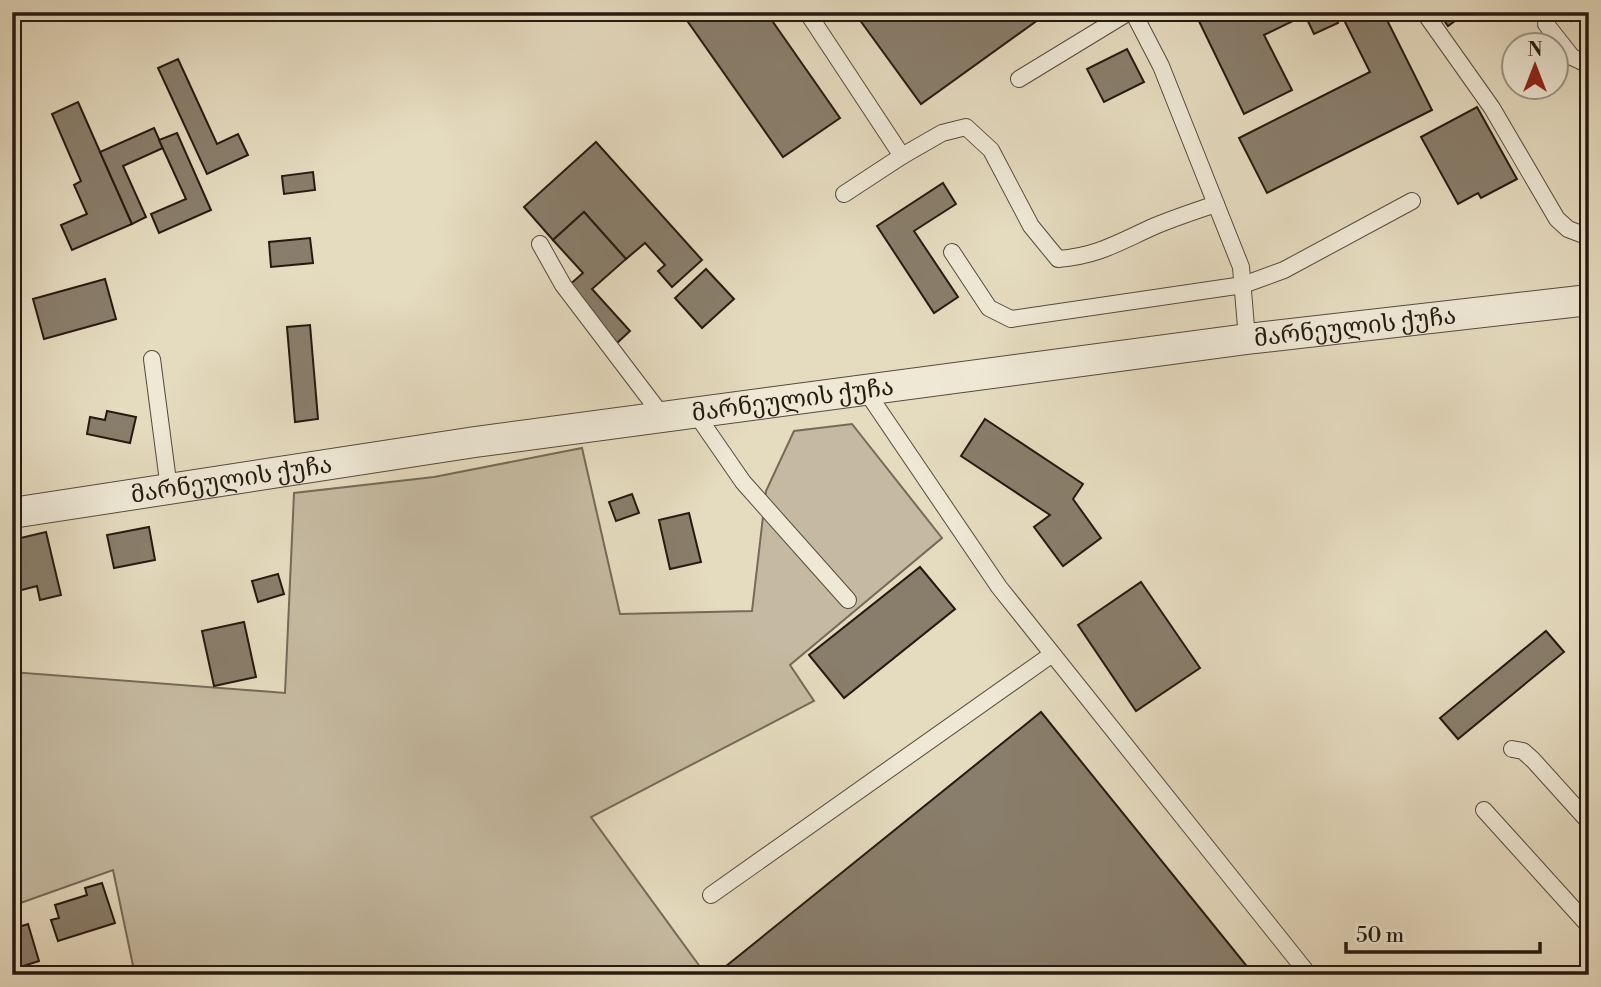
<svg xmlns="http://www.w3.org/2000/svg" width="1601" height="987" viewBox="0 0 1601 987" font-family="'Libre Bodoni','Noto Serif Georgian',serif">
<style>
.green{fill:#c5baa1;stroke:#766a58;stroke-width:2}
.building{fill:#897e6b;stroke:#261a10;stroke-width:2}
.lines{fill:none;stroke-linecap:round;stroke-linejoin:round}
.lane-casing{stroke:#564a3c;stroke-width:18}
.street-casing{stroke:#564a3c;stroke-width:32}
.lane{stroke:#eee8d5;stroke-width:16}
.street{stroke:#eee8d5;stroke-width:30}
.labels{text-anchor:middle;stroke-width:5;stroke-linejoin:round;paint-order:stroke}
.street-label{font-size:24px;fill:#261a10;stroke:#eee8d5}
</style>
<rect width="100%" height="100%" fill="#e5dbbf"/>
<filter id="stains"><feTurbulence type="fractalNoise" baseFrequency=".00286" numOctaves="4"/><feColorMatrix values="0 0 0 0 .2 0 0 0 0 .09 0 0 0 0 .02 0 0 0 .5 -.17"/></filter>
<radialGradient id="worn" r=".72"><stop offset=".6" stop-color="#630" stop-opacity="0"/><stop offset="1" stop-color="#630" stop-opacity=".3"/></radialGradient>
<polygon class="green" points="852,424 942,538 790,665 814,701 591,817 706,975 135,975 113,870 12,906 12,672 285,693 294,493 434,477 582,448 620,614 752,611 766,491 794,431"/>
<g class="building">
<polygon points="681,12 766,12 840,118 783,157"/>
<polygon points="854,12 1049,12 921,104"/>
<polygon points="1197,12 1333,12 1338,23 1314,34 1305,15 1264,35 1292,90 1244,114 1195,13"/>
<polygon points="1340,12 1383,12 1432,110 1267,193 1239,138 1370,72"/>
<polygon points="1438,12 1467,12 1448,26"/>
<polygon points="1561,12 1580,12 1571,21"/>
<polygon points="1127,49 1144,82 1104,102 1087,69"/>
<polygon points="178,59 217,144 238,134 248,155 207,174 158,68"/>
<polygon points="78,102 132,224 72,250 61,225 87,214 74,185 81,181 52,114"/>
<polygon points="1477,107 1517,179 1481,198 1478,193 1458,204 1421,137"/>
<polygon points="154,128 163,148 123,166 146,217 132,224 100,152"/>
<polygon points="177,133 211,210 159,233 151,214 186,199 159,140"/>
<polygon points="596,142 702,260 672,287 658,271 665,265 645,243 626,259 584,212 553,240 524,207"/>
<polygon points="313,172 315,190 284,194 282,176"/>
<polygon points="943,183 956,204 914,231 958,297 934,313 877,226"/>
<polygon points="584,212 626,259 592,289 630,331 617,343 567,287 583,273 553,240"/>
<polygon points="310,238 313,263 271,267 269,242"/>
<polygon points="706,269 734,299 702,328 675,298"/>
<polygon points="105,279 116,319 44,339 33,299"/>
<polygon points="310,325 318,419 295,422 287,327"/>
<polygon points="107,411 136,417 130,443 87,434 90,417 105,420"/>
<polygon points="985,419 1083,484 1073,499 1101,538 1063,566 1034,527 1050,515 961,456"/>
<polygon points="632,494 639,513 616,521 609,502"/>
<polygon points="689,513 701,562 670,569 659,520"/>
<polygon points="149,527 155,560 114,568 107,535"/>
<polygon points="46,532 61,595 40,600 37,586 14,592 12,540"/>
<polygon points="920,567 955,609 844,698 809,655"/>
<polygon points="278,574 284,594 258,602 252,581"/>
<polygon points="1141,582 1200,668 1136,711 1078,625"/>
<polygon points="244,622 256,677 214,686 202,631"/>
<polygon points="1546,631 1564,652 1458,739 1440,718"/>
<polygon points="1041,712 1254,975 715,975"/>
<polygon points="102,883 115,923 58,941 51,920 59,918 55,905 87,895 85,888"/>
<polygon points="28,924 39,961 14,969 12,929"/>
</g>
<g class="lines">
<defs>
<g id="lane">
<path d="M807,12L902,156L942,133L966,127L991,150L1031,226L1058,259C1098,256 1119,242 1155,226C1174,218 1195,211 1216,204"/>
<polyline points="1133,12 1161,66 1241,267 1247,339"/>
<polyline points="1424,12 1492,108 1557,219 1568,229 1589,237"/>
<polyline points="1546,24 1572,57 1589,65"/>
<polyline points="1019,79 1129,12"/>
<polyline points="844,194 902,156"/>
<polyline points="540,244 563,285 664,418"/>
<polyline points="952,252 989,308 1011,319 1243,285 1284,270 1412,201"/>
<polyline points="152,359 169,489"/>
<polyline points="866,391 999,587 1309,975"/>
<polyline points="696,414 743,482 848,600"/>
<polyline points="1512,749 1523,751 1533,760 1589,822"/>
<polyline points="1484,810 1589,926"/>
<polyline points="711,895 1051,655"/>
</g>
<g id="street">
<path id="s1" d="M12,513L475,442L1247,339L1589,300"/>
</g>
</defs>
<use href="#lane" class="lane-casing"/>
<use href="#street" class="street-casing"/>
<use href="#lane" class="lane"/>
<use href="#street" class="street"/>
</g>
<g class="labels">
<g class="street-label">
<text dy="8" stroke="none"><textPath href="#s1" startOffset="1356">მარნეულის ქუჩა</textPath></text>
<text dy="8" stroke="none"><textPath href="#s1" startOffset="789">მარნეულის ქუჩა</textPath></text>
<text dy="8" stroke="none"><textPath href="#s1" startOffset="222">მარნეულის ქუჩა</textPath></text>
</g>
</g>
<rect width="1601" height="987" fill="none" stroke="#e5dbbf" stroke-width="42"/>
<rect x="14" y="14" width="1573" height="959" fill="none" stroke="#261a10" stroke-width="3.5"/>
<rect x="21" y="21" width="1559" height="945" fill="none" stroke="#261a10" stroke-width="2"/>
<g transform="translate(1535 66)"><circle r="33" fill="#eee8d5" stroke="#9e9686" stroke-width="2"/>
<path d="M0-5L12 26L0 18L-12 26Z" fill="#8f2418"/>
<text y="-10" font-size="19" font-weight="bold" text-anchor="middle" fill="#261a10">N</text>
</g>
<path d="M1346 942v10h194v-10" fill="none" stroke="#261a10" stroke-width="3.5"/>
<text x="1356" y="942" font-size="21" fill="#261a10" stroke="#eee8d5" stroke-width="5" paint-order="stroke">50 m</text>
<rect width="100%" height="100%" filter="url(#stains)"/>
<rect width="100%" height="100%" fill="url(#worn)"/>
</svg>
